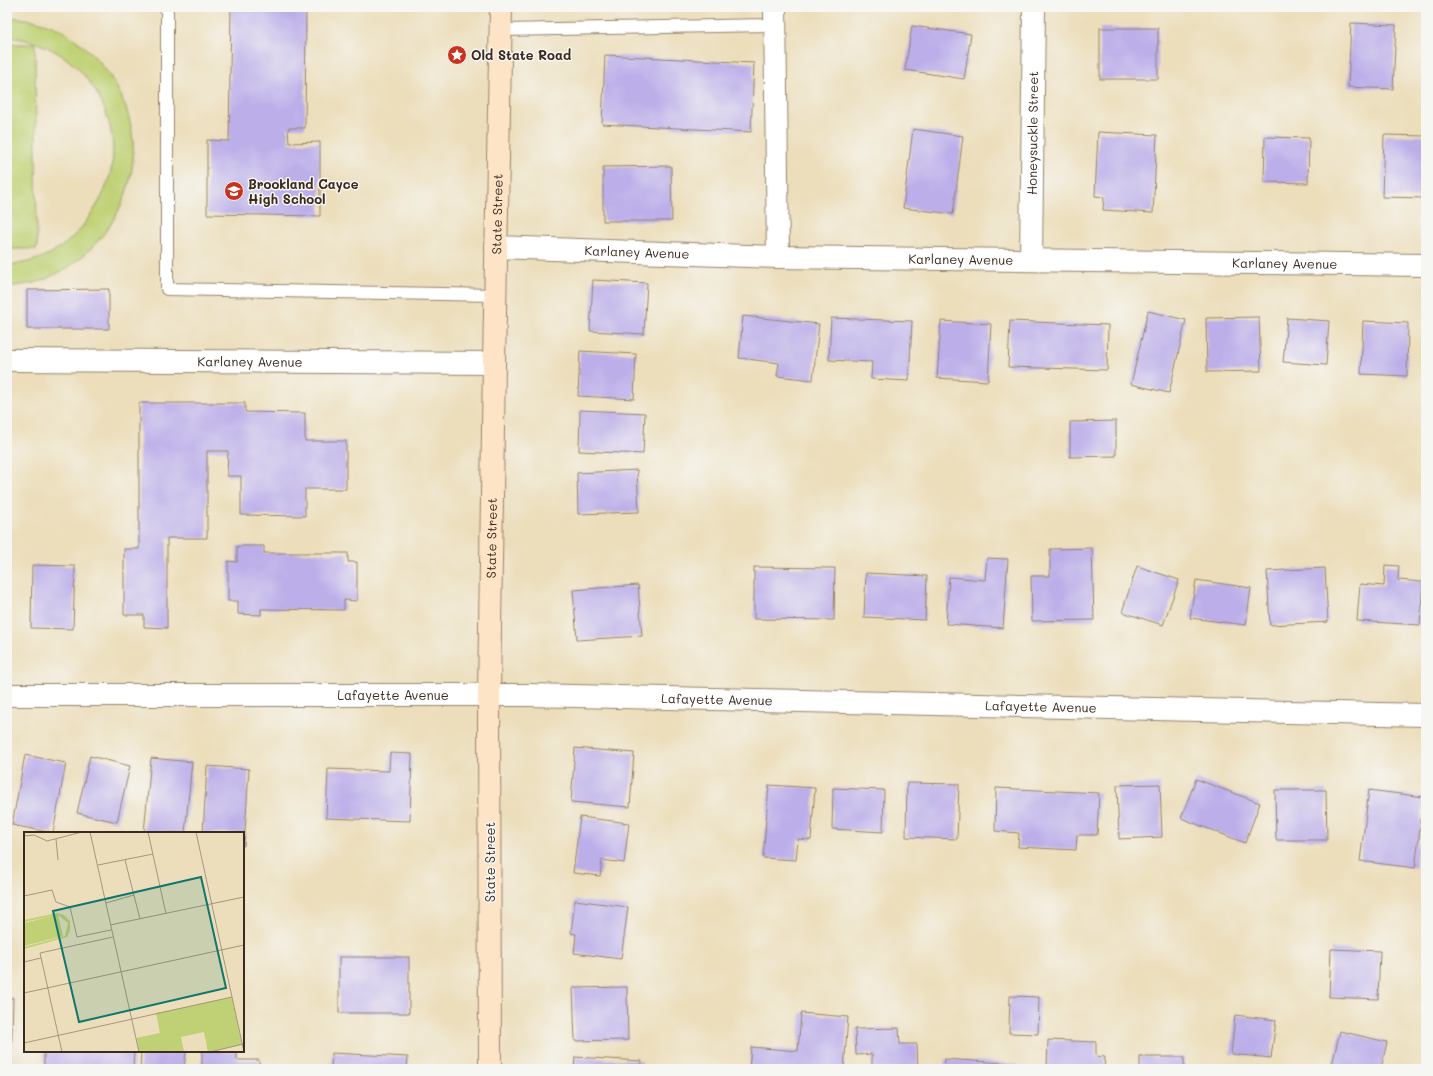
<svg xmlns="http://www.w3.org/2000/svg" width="1433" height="1076" viewBox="0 0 1433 1076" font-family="Mali,sans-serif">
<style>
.green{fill:#bfd174;stroke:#7d7e49}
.building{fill:#bbaee9}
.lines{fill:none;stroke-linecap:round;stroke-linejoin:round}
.lane-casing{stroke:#94846c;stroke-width:14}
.street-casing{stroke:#94846c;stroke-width:24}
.secondary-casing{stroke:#94846c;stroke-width:24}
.lane{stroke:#fff;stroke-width:12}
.street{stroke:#fff;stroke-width:22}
.secondary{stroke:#fee4c6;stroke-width:22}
.labels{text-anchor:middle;stroke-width:3;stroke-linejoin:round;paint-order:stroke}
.poi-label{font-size:13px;font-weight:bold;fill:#3b2a1e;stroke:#f6f6f2;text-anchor:start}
.street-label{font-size:13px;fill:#3b2a1e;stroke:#f6f6f2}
.inset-road{fill:none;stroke:#a5967c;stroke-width:1}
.view{fill:#0f766e;fill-opacity:0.15;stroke:#0f766e;stroke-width:2}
.inset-edge{fill:none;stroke:#3b2a1e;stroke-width:2}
</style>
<rect width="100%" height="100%" fill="#f6f6f2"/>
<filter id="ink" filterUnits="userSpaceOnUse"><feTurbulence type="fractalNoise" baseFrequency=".025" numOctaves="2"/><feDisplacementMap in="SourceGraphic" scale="8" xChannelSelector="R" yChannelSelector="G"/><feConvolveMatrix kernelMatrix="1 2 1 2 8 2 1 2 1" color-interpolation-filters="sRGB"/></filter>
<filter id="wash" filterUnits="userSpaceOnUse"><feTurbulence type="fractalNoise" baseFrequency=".012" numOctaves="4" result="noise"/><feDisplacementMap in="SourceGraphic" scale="16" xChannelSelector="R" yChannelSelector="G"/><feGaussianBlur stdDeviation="0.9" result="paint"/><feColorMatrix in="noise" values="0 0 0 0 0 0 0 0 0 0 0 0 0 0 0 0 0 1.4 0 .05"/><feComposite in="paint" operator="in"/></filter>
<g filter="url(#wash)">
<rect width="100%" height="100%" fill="#ecdebb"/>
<g class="green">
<path d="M7,17C24,18 42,21 57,28C99,50 130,95 133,142C137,194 106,245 62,271C53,275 44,281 34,283C26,285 16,286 7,286V265C44,263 70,246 90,216C99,203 106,190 110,175C122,128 96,73 53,50C39,43 23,38 7,37Z"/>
<polygon points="7,44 35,44 37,249 7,249"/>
</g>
<g id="blocks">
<g class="building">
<polygon points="231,7 306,7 305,128 288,128 289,143 320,142 320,216 207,214 207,140 229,141"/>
<polygon points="935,7 965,7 965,10 935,8"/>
<polygon points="1351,23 1396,25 1393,89 1348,87"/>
<polygon points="912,26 971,34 964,79 905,70"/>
<rect x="1100" y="28" width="58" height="51"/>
<polygon points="605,55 754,63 751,132 602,124"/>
<polygon points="913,129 963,136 953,214 903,208"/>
<polygon points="1098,132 1157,135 1153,213 1103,210 1104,197 1095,196"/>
<polygon points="1384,135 1426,136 1425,198 1382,197"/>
<polygon points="1265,137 1309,138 1308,183 1264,182"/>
<polygon points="671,166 672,221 603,221 603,167"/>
<polygon points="593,280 647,283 644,334 590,331"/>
<polygon points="109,289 109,329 27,329 27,290"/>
<polygon points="1148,311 1186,320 1169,393 1131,384"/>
<polygon points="743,316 819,324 813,380 777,376 779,363 739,358"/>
<polygon points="1259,317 1261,371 1207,372 1206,318"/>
<polygon points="831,318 912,321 909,381 871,379 872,362 829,360"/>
<polygon points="1287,318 1329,321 1326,365 1283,362"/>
<polygon points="941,321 991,324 988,381 937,378"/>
<polygon points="1010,321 1108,325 1107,370 1008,367"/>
<polygon points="1363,321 1408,323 1407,376 1361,374"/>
<polygon points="580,351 636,354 634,399 578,396"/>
<polygon points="139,403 245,403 245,412 305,413 305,441 346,441 346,489 305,489 305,516 241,515 241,476 227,476 228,451 207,451 207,538 167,538 167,628 144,627 144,615 124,615 124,549 139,549"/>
<polygon points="580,410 645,413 643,454 579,451"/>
<polygon points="1116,421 1116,456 1070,457 1070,422"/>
<polygon points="637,470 639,512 578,514 577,473"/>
<polygon points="237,546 264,546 264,553 348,553 348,562 357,562 357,601 344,600 344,610 261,609 261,615 238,614 238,601 228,601 228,561 237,562"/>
<polygon points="1092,548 1094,620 1032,621 1031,576 1050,576 1050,549"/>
<polygon points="987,558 1008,559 1003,628 946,624 949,577 985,580"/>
<polygon points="32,565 75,566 73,629 31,628"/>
<polygon points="1385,565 1399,566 1398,580 1423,582 1420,625 1357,621 1360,584 1384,586"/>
<polygon points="1137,566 1179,580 1163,625 1122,612"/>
<polygon points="754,567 835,568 834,620 754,619"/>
<polygon points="1325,568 1328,622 1270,625 1267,571"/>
<polygon points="866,573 927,576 925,620 864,617"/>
<polygon points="1196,580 1251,588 1246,625 1190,618"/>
<polygon points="638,585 642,636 577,640 573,590"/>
<polygon points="575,748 634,753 630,807 571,802"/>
<polygon points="390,753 412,754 410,821 326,818 328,769 389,771"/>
<polygon points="25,755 66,763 53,833 12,825"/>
<polygon points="90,756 130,766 117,822 77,813"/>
<polygon points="151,758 192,762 185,833 144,833"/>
<polygon points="207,766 249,769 244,846 243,846 243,833 203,833"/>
<polygon points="1196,779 1260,803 1245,843 1181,818"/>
<polygon points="907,783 959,784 957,839 906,837"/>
<polygon points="1160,784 1162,837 1119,839 1117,785"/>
<polygon points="769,785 815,788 811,840 798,839 796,860 763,858"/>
<polygon points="833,788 884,790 883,832 832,829"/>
<polygon points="996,788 1099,793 1097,835 1077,835 1076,850 1018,847 1019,833 995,831"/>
<polygon points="1275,790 1326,790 1327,840 1276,840"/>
<polygon points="1369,790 1424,797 1415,868 1360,861"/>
<polygon points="580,817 629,823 624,863 602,860 600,876 573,873"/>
<polygon points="575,900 628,907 621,959 574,953 576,934 571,933"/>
<polygon points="1331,949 1380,951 1378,999 1329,997"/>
<rect x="339" y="957" width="70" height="56"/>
<polygon points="627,987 628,1040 575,1041 573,988"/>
<polygon points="1010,996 1039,997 1038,1034 1009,1033"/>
<polygon points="7,997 13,998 11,1069 7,1069"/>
<polygon points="801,1013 848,1017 844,1069 749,1069 751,1047 798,1051"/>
<polygon points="1235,1015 1276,1020 1271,1058 1231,1054"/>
<polygon points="899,1028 900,1044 917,1044 918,1069 872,1069 872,1054 856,1055 855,1029"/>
<polygon points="1340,1031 1387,1042 1381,1069 1331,1069"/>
<polygon points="1048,1040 1096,1042 1096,1056 1105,1057 1104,1069 1047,1069"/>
<polygon points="44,1051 134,1051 133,1069 44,1069"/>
<polygon points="141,1051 186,1051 184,1069 140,1069"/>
<polygon points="202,1051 237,1051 237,1060 259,1060 259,1069 202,1069"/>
<polygon points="332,1053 408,1057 407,1069 331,1069"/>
<polygon points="575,1057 642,1061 641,1069 574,1069"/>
<rect x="1140" y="1057" width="44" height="12"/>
<polygon points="945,1059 1018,1064 1018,1069 944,1069"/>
</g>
</g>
</g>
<g filter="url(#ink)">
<use href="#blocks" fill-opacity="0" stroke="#94846c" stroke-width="1"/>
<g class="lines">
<defs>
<g id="lane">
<polyline points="166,7 167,13 167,289 496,295"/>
<polyline points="501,30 775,25"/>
</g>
<g id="street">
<polyline points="775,7 778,257"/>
<path id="s1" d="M496,247L778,257L1426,265"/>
<path id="s2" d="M1031,259L1034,7"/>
<path id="s3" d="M7,360L494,363"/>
<path id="s4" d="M7,695H528L1426,715"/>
</g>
<g id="secondary">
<path id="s5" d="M490,1069L489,695L494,363L501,7"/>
</g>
</defs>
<use href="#lane" class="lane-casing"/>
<use href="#street" class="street-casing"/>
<use href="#secondary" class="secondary-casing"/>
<use href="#lane" class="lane"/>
<use href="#street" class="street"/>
<use href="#secondary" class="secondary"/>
</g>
</g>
<defs>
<symbol id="sight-disc" viewBox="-11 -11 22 22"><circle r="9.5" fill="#c8321e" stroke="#f6f6f2"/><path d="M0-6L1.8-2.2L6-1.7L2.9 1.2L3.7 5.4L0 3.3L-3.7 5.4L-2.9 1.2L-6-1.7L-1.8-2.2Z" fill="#fff"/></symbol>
<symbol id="school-disc" viewBox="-11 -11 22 22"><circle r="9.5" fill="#c8321e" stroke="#f6f6f2"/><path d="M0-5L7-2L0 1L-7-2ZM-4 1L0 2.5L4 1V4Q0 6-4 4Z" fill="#fff"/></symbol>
</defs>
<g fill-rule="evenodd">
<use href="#sight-disc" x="446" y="44" width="22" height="22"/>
<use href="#school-disc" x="223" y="180" width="22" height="22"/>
</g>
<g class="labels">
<g class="poi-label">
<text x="471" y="60">Old State Road</text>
<text x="248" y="189">Brookland Cayce<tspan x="248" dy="15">High School</tspan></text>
</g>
<g class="street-label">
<text dy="5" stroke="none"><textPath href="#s2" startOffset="126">Honeysuckle Street</textPath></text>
<text dy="5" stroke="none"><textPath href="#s5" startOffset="855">State Street</textPath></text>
<text dy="5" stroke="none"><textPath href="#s1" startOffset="141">Karlaney Avenue</textPath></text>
<text dy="5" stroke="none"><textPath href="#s1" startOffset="465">Karlaney Avenue</textPath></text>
<text dy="5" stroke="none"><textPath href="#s1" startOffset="789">Karlaney Avenue</textPath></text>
<text dy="5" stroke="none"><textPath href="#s3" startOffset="243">Karlaney Avenue</textPath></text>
<text dy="5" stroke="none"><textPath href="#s5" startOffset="531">State Street</textPath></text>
<text dy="5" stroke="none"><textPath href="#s4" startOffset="386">Lafayette Avenue</textPath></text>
<text dy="5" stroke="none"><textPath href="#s4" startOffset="710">Lafayette Avenue</textPath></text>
<text dy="5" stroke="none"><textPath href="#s4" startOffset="1034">Lafayette Avenue</textPath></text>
<text transform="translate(490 862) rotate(-90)" y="5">State Street</text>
</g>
</g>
<g transform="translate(24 832)">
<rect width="220" height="220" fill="#ecdebb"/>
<path d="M33,81L40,83L46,89V99L43,105L0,117V115L41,104L44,91L34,83L39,104L0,114V91L33,83L0,90V88ZM208,165L218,213L184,220L180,200L157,205L160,220H115L112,206L136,201L132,181Z" fill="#bfd174"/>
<path class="inset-road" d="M66,0L115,220M124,0L142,82M172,0L220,220M0,4L10,3L23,9L58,0M32,7L34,28M101,28L116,87M74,33L129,22M0,64L28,58L32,70L46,75L53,105L87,98M82,71L110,63M86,93L220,65M0,130L17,126M0,161L220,113M0,211L208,165M38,220L16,121L89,105M186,220L219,212"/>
<path class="view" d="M177,45L202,156L55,190L29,79Z"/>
<rect width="220" height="220" class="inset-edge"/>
</g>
<rect width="1433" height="1076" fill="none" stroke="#f6f6f2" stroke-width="24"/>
</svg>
